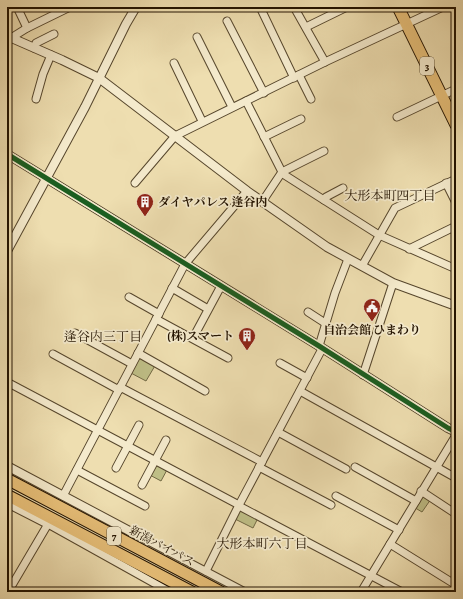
<svg xmlns="http://www.w3.org/2000/svg" width="463" height="599" viewBox="0 0 463 599" font-family="Alegreya,'Noto Serif JP',serif">
<style>
.green{fill:#bfbf87;stroke:#716944}
.lines{fill:none;stroke-linecap:round;stroke-linejoin:round}
.minor-casing{stroke:#56462c;stroke-width:9}
.tertiary-casing{stroke:#56462c;stroke-width:10}
.primary-casing{stroke:#231300;stroke-width:13}
.trunk-casing{stroke:#231300;stroke-width:13}
.minor{stroke:#f4eacc;stroke-width:7}
.tertiary{stroke:#f4eacc;stroke-width:8}
.primary{stroke:#e7bf78;stroke-width:11}
.trunk{stroke:#e7bf78;stroke-width:11}
.cycleway-casing{stroke:#f4eacc;stroke-width:8}
.cycleway{stroke:#1b5e20;stroke-width:5}
.labels{text-anchor:middle;stroke-width:3.5;stroke-linejoin:round;paint-order:stroke}
.shield{fill:#f4eacc;stroke:#62543d;stroke-width:1}
.shield-label{font-size:11px;font-weight:bold;fill:#231300}
.poi-label{font-size:12px;font-weight:bold;fill:#231300;stroke:#f4eacc;text-anchor:start}
.street-label{font-size:12px;fill:#231300;stroke:#f4eacc}
.neighbourhood-label{font-size:13px;fill:#231300;stroke:#f4eacc}
</style>
<rect width="100%" height="100%" fill="#eedeb0"/>
<filter id="stains"><feTurbulence type="fractalNoise" baseFrequency=".005" numOctaves="4"/><feColorMatrix values="0 0 0 0 .2 0 0 0 0 .09 0 0 0 0 .02 0 0 0 .5 -.17"/></filter>
<radialGradient id="worn" r=".72"><stop offset=".6" stop-color="#630" stop-opacity="0"/><stop offset="1" stop-color="#630" stop-opacity=".3"/></radialGradient>
<g class="green">
<polygon points="138,354 156,364 146,381 129,372"/>
<polygon points="155,461 168,468 161,481 148,474"/>
<polygon points="420,493 431,499 422,512 412,506"/>
<polygon points="239,507 258,518 253,528 233,518"/>
</g>
<g class="lines">
<defs>
<g id="minor">
<polyline points="17,7 27,28"/>
<polyline points="260,7 294,78"/>
<polyline points="294,7 325,62"/>
<polyline points="227,21 264,93"/>
<polyline points="306,27 347,7"/>
<polyline points="197,37 232,107"/>
<polyline points="11,38 27,28 70,7"/>
<polyline points="34,48 36,43 54,34"/>
<polyline points="174,63 202,121"/>
<polyline points="299,75 311,99"/>
<polyline points="36,99 43,74 51,55"/>
<polyline points="246,101 283,174 379,235 456,269"/>
<polyline points="397,117 456,89"/>
<polyline points="264,137 301,119"/>
<polyline points="135,183 175,136 325,62 443,7"/>
<polyline points="446,183 456,203"/>
<polyline points="324,200 326,197 343,188"/>
<polyline points="262,202 282,172 324,151"/>
<polyline points="409,249 456,226"/>
<polyline points="362,266 395,208 456,179"/>
<polyline points="172,288 208,309"/>
<polyline points="129,297 159,314"/>
<polyline points="308,312 325,323"/>
<polyline points="156,319 228,358"/>
<polyline points="75,333 132,364"/>
<polyline points="193,338 221,286"/>
<polyline points="319,346 335,293 348,259"/>
<polyline points="138,353 205,391"/>
<polyline points="53,354 119,390"/>
<polyline points="280,363 307,378"/>
<polyline points="363,375 393,283"/>
<polyline points="7,382 239,505"/>
<polyline points="120,387 262,462"/>
<polyline points="300,391 456,478"/>
<polyline points="278,432 346,469"/>
<polyline points="259,467 331,505"/>
<polyline points="355,467 416,501"/>
<polyline points="116,468 139,425"/>
<polyline points="77,470 145,506"/>
<polyline points="142,485 166,440"/>
<polyline points="421,491 456,514"/>
<polyline points="63,496 185,264 247,191"/>
<polyline points="336,496 399,530"/>
<polyline points="239,506 402,592"/>
<polyline points="135,534 245,592"/>
<polyline points="390,544 456,585"/>
<polyline points="206,571 239,505 322,349"/>
<polyline points="8,592 48,524 170,592"/>
<polyline points="361,592 456,435"/>
</g>
<g id="tertiary">
<polyline points="7,36 62,60 99,78 247,191 327,247 393,283 456,306"/>
<polyline points="7,154 319,346 448,428 456,432"/>
<polyline points="7,251 85,107 126,24 136,7"/>
<polyline points="7,466 135,534"/>
<polyline points="7,503 48,524"/>
</g>
<polyline id="primary" points="398,7 456,125"/>
<g id="trunk">
<polyline points="7,479 221,592"/>
<polyline points="7,495 192,592"/>
</g>
</defs>
<use href="#minor" class="minor-casing"/>
<use href="#tertiary" class="tertiary-casing"/>
<use href="#primary" class="primary-casing"/>
<use href="#trunk" class="trunk-casing"/>
<use href="#minor" class="minor"/>
<use href="#tertiary" class="tertiary"/>
<use href="#primary" class="primary"/>
<use href="#trunk" class="trunk"/>
<defs>
<polyline id="cycleway" points="7,154 319,346 448,428 456,432"/>
</defs>
<use href="#cycleway" class="cycleway-casing"/>
<use href="#cycleway" class="cycleway"/>
</g>
<defs>
<symbol id="building-pin" viewBox="-11 -11 22 30"><path d="M0 17L-7.5 6A9.5 9.5 0 1 1 7.5 6Z" fill="#8f2418" stroke="#f4eacc"/><path d="M-4-6H4V6H1V3H-1V6H-4ZM-2.5-4.3h1.7v1.8h-1.7ZM.8-4.3h1.7v1.8H.8ZM-2.5-1h1.7V.8h-1.7ZM.8-1h1.7V.8H.8Z" fill="#fff"/></symbol>
<symbol id="civic-pin" viewBox="-11 -11 22 30"><path d="M0 17L-7.5 6A9.5 9.5 0 1 1 7.5 6Z" fill="#8f2418" stroke="#f4eacc"/><path d="M-.6-6.5H3V-4.5H.6V-3L4-1V1h2V6H-6V1h2V-1L-.6-3ZM-1.2 2.5V6h2.4V2.5Z" fill="#fff"/></symbol>
</defs>
<g fill-rule="evenodd">
<use href="#building-pin" x="135" y="192" width="20" height="27"/>
<use href="#civic-pin" x="362" y="297" width="20" height="27"/>
<use href="#building-pin" x="237" y="326" width="20" height="27"/>
</g>
<g class="labels">
<g class="shield">
<rect x="420" y="57" width="14" height="18" rx="3"/>
<rect x="107" y="527" width="14" height="18" rx="3"/>
</g>
<g class="shield-label">
<text x="427" y="70">3</text>
<text x="114" y="540">7</text>
</g>
<g class="poi-label">
<text x="158" y="206">ダイヤパレス 逢谷内</text>
<text x="372" y="334" text-anchor="middle">自治会館 ひまわり</text>
<text x="234" y="340" text-anchor="end">(株)スマート</text>
</g>
<g class="street-label">
<text transform="translate(162 546) rotate(28)" y="4">新潟バイパス</text>
</g>
<g class="neighbourhood-label">
<text x="390" y="200">大形本町四丁目</text>
<text x="103" y="341">逢谷内三丁目</text>
<text x="262" y="548">大形本町六丁目</text>
</g>
</g>
<rect width="463" height="599" fill="none" stroke="#eedeb0" stroke-width="24"/>
<rect x="8" y="8" width="447" height="583" fill="none" stroke="#231300" stroke-width="2"/>
<rect x="12" y="12" width="439" height="575" fill="none" stroke="#231300"/>
<rect width="100%" height="100%" filter="url(#stains)"/>
<rect width="100%" height="100%" fill="url(#worn)"/>
</svg>
